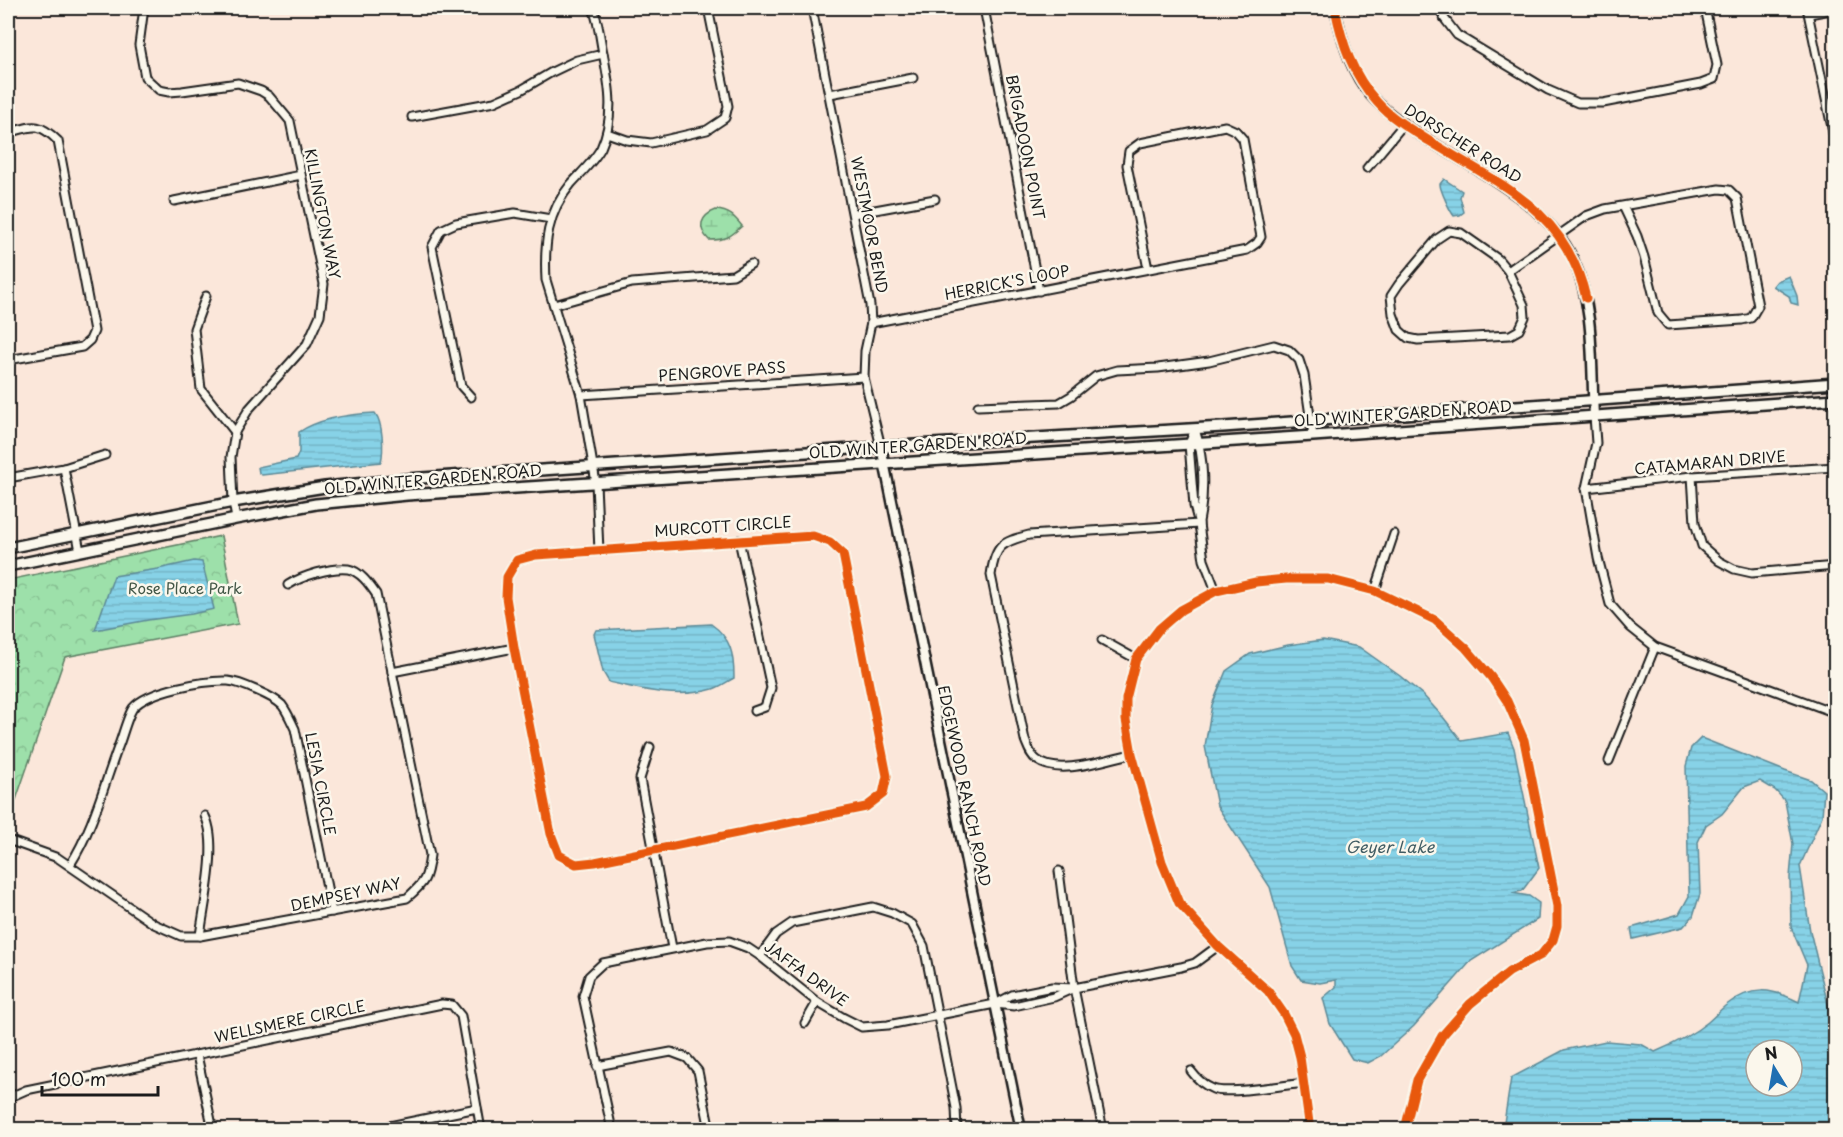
<svg xmlns="http://www.w3.org/2000/svg" width="1843" height="1137" viewBox="0 0 1843 1137" font-family="'Playpen Sans',sans-serif">
<style>
.forest{fill:url(#forest-crowns);stroke:#5c7e63;stroke-width:1.5}
.wetland{fill:url(#wetland-marsh);stroke:#5c7e63;stroke-width:1.5}
.water{fill:url(#water-rules);stroke:#5c8996;stroke-width:1.5;fill-rule:evenodd}
.lines{fill:none;stroke-linecap:round;stroke-linejoin:round}
.minor-casing{stroke:#1c1c1c;stroke-width:11}
.tertiary-casing{stroke:#1c1c1c;stroke-width:13}
.secondary-casing{stroke:#1c1c1c;stroke-width:14}
.minor{stroke:#fbf7ec;stroke-width:7}
.tertiary{stroke:#fbf7ec;stroke-width:8}
.secondary{stroke:#fbf7ec;stroke-width:9}
.cycleway-casing{stroke:#fbf7ec;stroke-width:13}
.cycleway{stroke:#e8590c;stroke-width:9}
.labels{text-anchor:middle;stroke-width:5;stroke-linejoin:round;paint-order:stroke}
.street-label{font-size:15px;fill:#1c1c1c;stroke:#fbf7ec}
.park-label{font-size:15px;fill:#435747;stroke:#fbf7ec}
.water-label{font-size:16px;font-style:italic;fill:#415c63;stroke:#fbf7ec}
</style>
<defs>
<pattern id="forest-crowns" width="20" height="18" patternUnits="userSpaceOnUse" patternTransform="scale(1.5)"><rect width="20" height="18" fill="#9de0aa"/><path d="M2 6a3 3 0 1 1 6 0M12 15a3 3 0 1 1 6 0" fill="none" stroke="#87c092"/></pattern>
<pattern id="wetland-marsh" width="20" height="14" patternUnits="userSpaceOnUse" patternTransform="scale(1.5)"><rect width="20" height="14" fill="#9de0aa"/><path d="M1 5h8M5 5V1M11 12h8M15 12V8" fill="none" stroke="#87c092"/></pattern>
<pattern id="water-rules" width="6" height="5" patternUnits="userSpaceOnUse" patternTransform="scale(1.5)"><rect width="6" height="5" fill="#87d2e7"/><path d="M0 2.5h6" fill="none" stroke="#74b4c6"/></pattern>
</defs>
<rect width="100%" height="100%" fill="#fbe7da"/>
<filter id="ink" filterUnits="userSpaceOnUse"><feTurbulence type="fractalNoise" baseFrequency=".0167" numOctaves="2"/><feDisplacementMap in="SourceGraphic" scale="12" xChannelSelector="R" yChannelSelector="G"/><feConvolveMatrix kernelMatrix="1 2 1 2 8 2 1 2 1" color-interpolation-filters="sRGB"/></filter>
<g filter="url(#ink)">
<polygon class="forest" points="221,536 238,624 65,657 8,823 8,580"/>
<path class="wetland" d="M716,210C729,211 734,216 742,226C729,238 726,240 709,240C697,228 700,216 716,210Z"/>
<g class="water">
<path d="M1444,179L1462,191L1460,197L1464,212L1460,215L1454,216C1450,211 1440,190 1440,184Z"/>
<polygon points="1789,276 1797,296 1798,305 1791,303 1789,296 1773,286 1777,281"/>
<path d="M375,413C383,423 384,450 381,462L262,475L259,473L258,467L296,459L299,452V432C320,418 350,414 375,413Z"/>
<polygon points="194,561 202,562 214,609 192,614 148,620 95,630 114,576 158,569"/>
<path d="M711,624C731,638 734,654 734,678C728,681 720,687 713,689C678,699 643,690 609,682L603,672L594,634L596,630Z"/>
<polygon points="1323,640 1359,647 1400,676 1423,695 1443,717 1462,741 1508,733 1514,748 1539,868 1522,891 1512,893 1529,896 1539,903 1538,919 1471,961 1414,1026 1381,1056 1368,1063 1352,1059 1330,1024 1323,998 1336,987 1336,980 1320,983 1301,980 1292,966 1270,887 1217,806 1205,746 1212,705 1226,671 1250,654 1288,645"/>
<path d="M1701,738L1785,771L1811,780L1824,791L1822,816L1800,866L1810,931L1835,1033V1129H1503L1511,1078L1564,1050L1606,1041L1641,1044L1655,1052C1674,1044 1692,1035 1708,1022C1714,1017 1719,1011 1725,1006C1751,985 1772,988 1799,1002L1807,965L1791,927L1790,877L1793,844L1785,801L1775,790L1760,781L1744,787L1722,814L1706,825L1698,842L1700,894L1693,916L1683,927L1633,939L1631,928L1679,914L1689,896L1686,766L1691,748ZM1756,1050H1792V1086H1756Z"/>
</g>
<g class="lines">
<defs>
<g id="minor">
<polyline points="144,8 139,45 145,77 159,90 169,92 182,91 238,83 261,91 269,96 290,121 324,284 320,315 307,344 249,409 235,432 231,457 233,502 236,519"/>
<path d="M593,8C598,21 600,35 602,48C609,82 616,115 601,148C594,161 581,173 571,184C547,213 544,244 546,280L581,395L596,483L599,551"/>
<polyline points="812,8 870,305 871,323 865,351 864,377 881,447"/>
<polyline points="984,8 1039,291"/>
<polyline points="1441,8 1444,18 1457,35 1548,90 1578,103 1603,103 1701,84 1714,79 1717,65 1705,8"/>
<polyline points="1807,8 1836,147"/>
<polyline points="1809,14 1836,9"/>
<polyline points="830,94 913,78"/>
<polyline points="412,117 494,102 521,90 552,72 577,60 603,54"/>
<path d="M8,133C33,126 38,121 58,141L94,331L90,340L82,347L8,360"/>
<polyline points="607,133 627,140 651,143 707,130 725,118 728,106 708,8"/>
<polyline points="1367,168 1403,125"/>
<polyline points="174,201 301,175"/>
<polyline points="853,214 935,199"/>
<polygon points="1449,231 1461,233 1481,247 1498,259 1508,271 1524,305 1525,317 1519,330 1510,335 1418,340 1408,338 1399,330 1393,314 1391,296 1399,284 1437,239"/>
<polyline points="1508,271 1586,216 1605,209 1719,189 1729,190 1737,198 1758,306 1751,318 1742,320 1668,325 1658,313 1644,257 1637,236 1623,206"/>
<polyline points="206,296 194,329 201,389 235,432"/>
<polyline points="554,305 632,283 733,275 751,264"/>
<polyline points="871,323 1247,250 1257,243 1261,237 1243,139 1236,131 1225,126 1140,143 1129,151 1127,165 1148,269"/>
<polyline points="581,395 864,377"/>
<polyline points="471,397 461,386 432,247 441,230 456,223 515,213 551,219"/>
<polyline points="978,406 1059,403 1071,396 1096,376 1117,370 1158,368 1209,361 1274,345 1289,350 1299,360 1304,375 1313,436"/>
<polyline points="1594,416 1596,443 1586,488 1598,558 1610,604 1630,627 1655,647 1836,713"/>
<polyline points="1195,429 1189,444 1194,506 1199,524 1204,560 1216,591"/>
<path d="M1195,429C1204,457 1205,492 1199,522"/>
<polyline points="64,468 80,551"/>
<polyline points="1692,476 1695,523 1702,546 1719,561 1734,569 1752,573 1836,566"/>
<polyline points="8,478 64,468 105,455"/>
<polyline points="1586,488 1692,476 1836,467"/>
<polygon points="813,536 830,542 843,554 887,776 883,794 866,807 595,862 576,864 559,855 551,834 514,648 506,597 507,577 517,560 536,555"/>
<polyline points="739,540 771,688 765,707 754,711"/>
<polyline points="1375,591 1394,534"/>
<polyline points="1102,640 1136,659"/>
<polyline points="392,672 514,648"/>
<polyline points="650,747 640,779 672,948"/>
<path d="M1132,754C1106,759 1059,777 1037,760C1030,755 1028,747 1025,740L991,575C995,546 1001,542 1029,535L1199,524"/>
<polyline points="1609,761 1655,647"/>
<path d="M8,840L58,858L154,924L181,936H200L407,898C425,882 427,879 430,855L376,594C369,584 360,571 348,569C331,567 302,576 288,585"/>
<path d="M70,865C94,827 104,784 120,742C123,734 128,715 133,708C148,690 206,680 228,681C240,682 274,697 282,705C288,713 291,721 295,729L332,912"/>
<polyline points="1059,871 1074,988 1103,1130"/>
<path d="M200,936C204,904 219,844 205,816"/>
<polyline points="760,956 776,934 792,923 873,907 892,913 912,924 924,946 956,1108 957,1130"/>
<polyline points="995,1004 1012,995 1052,987 1074,988 1181,967 1195,963 1218,946"/>
<polyline points="805,1023 817,1002"/>
<polyline points="197,1055 213,1130"/>
<polyline points="597,1066 671,1052 687,1058 698,1071 709,1125 712,1130"/>
<path d="M1191,1071C1197,1079 1203,1085 1213,1089C1226,1095 1286,1085 1304,1083"/>
<polyline points="8,1098 26,1090 442,1004 452,1005 461,1016 481,1130"/>
<polyline points="370,1130 477,1108"/>
<polyline points="612,1130 583,996 589,976 603,963 707,942 729,941 748,948 760,956 817,1002 844,1018 862,1027 888,1025 995,1004 1014,1006 1054,997 1074,988"/>
<polyline points="1310,1130 1300,1057 1294,1034 1284,1014 1268,991 1218,946 1179,903 1162,862 1132,754 1126,720 1126,699 1136,659 1159,629 1181,610 1216,591 1256,582 1286,579 1328,579 1375,591 1435,620 1466,648 1491,677 1507,701 1524,740 1557,906 1557,926 1553,940 1541,955 1509,972 1470,1004 1442,1036 1417,1080 1406,1125 1403,1130"/>
</g>
<g id="tertiary">
<path d="M1335,8C1341,36 1348,64 1365,88C1382,111 1404,125 1428,140C1479,172 1547,203 1573,259C1595,307 1591,364 1594,416"/>
<polyline points="881,447 1021,1130"/>
</g>
<g id="secondary">
<polyline points="8,548 233,502 325,487 407,479 881,447 1223,427 1836,383"/>
<polyline points="8,566 236,519 316,504 407,495 1313,436 1836,399"/>
</g>
</defs>
<use href="#minor" class="minor-casing"/>
<use href="#tertiary" class="tertiary-casing"/>
<use href="#secondary" class="secondary-casing"/>
<use href="#minor" class="minor"/>
<use href="#tertiary" class="tertiary"/>
<use href="#secondary" class="secondary"/>
<defs>
<g id="cycleway">
<path d="M1335,8C1342,43 1352,74 1377,102C1392,119 1412,130 1431,142C1501,185 1566,210 1586,298"/>
<polygon points="813,536 830,542 843,554 887,776 883,794 866,807 595,862 576,864 559,855 551,834 514,648 506,597 507,577 517,560 536,555"/>
<polyline points="1310,1130 1300,1057 1294,1034 1284,1014 1268,991 1218,946 1179,903 1162,862 1132,754 1126,720 1126,699 1136,659 1159,629 1181,610 1216,591 1256,582 1286,579 1328,579 1375,591 1435,620 1466,648 1491,677 1507,701 1524,740 1557,906 1557,926 1553,940 1541,955 1509,972 1470,1004 1442,1036 1417,1080 1406,1125 1403,1130"/>
</g>
</defs>
<use href="#cycleway" class="cycleway-casing"/>
<use href="#cycleway" class="cycleway"/>
</g>
</g>
<g class="labels">
<g class="street-label">
<text transform="translate(1463 144) rotate(32)" y="5">DORSCHER ROAD</text>
<text transform="translate(1025 147) rotate(79)" y="5">BRIGADOON POINT</text>
<text transform="translate(322 214) rotate(79)" y="5">KILLINGTON WAY</text>
<text transform="translate(869 225) rotate(79)" y="5">WESTMOOR BEND</text>
<text transform="translate(1007 283) rotate(-11)" y="5">HERRICK'S LOOP</text>
<text transform="translate(722 372) rotate(-4)" y="5">PENGROVE PASS</text>
<text transform="translate(1403 414) rotate(-4)" y="5">OLD WINTER GARDEN ROAD</text>
<text transform="translate(918 446) rotate(-4)" y="5">OLD WINTER GARDEN ROAD</text>
<text transform="translate(1710 463) rotate(-5)" y="5">CATAMARAN DRIVE</text>
<text transform="translate(433 480) rotate(-5)" y="5">OLD WINTER GARDEN ROAD</text>
<text transform="translate(723 527) rotate(-4)" y="5">MURCOTT CIRCLE</text>
<text transform="translate(320 784) rotate(79)" y="5">LESIA CIRCLE</text>
<text transform="translate(964 786) rotate(78)" y="5">EDGEWOOD RANCH ROAD</text>
<text transform="translate(346 895) rotate(-12)" y="5">DEMPSEY WAY</text>
<text transform="translate(806 974) rotate(36)" y="5">JAFFA DRIVE</text>
<text transform="translate(290 1022) rotate(-12)" y="5">WELLSMERE CIRCLE</text>
</g>
<g class="park-label">
<text x="185" y="594">Rose Place Park</text>
</g>
<g class="water-label">
<text x="1390" y="853">Geyer Lake</text>
</g>
</g>
<rect width="1843" height="1137" fill="none" stroke="#fbf7ec" stroke-width="30"/>
<rect x="15" y="15" width="1813" height="1107" fill="none" stroke="#1c1c1c" stroke-width="2" filter="url(#ink)"/>
<g transform="translate(1774 1068) rotate(349)"><circle r="28" fill="#fbf7ec" stroke="#a29f99" stroke-width="1.5"/>
<path d="M0-4.5L10 22L0 15L-10 22Z" fill="#1f6fb2"/>
<text y="-9" font-size="16" font-weight="bold" text-anchor="middle" fill="#1c1c1c">N</text>
</g>
<path d="M42 1086v9h116v-9" fill="none" stroke="#1c1c1c" stroke-width="3"/>
<text x="51" y="1086" font-size="18" fill="#1c1c1c" stroke="#fbf7ec" stroke-width="4.5" paint-order="stroke">100 m</text>
</svg>
